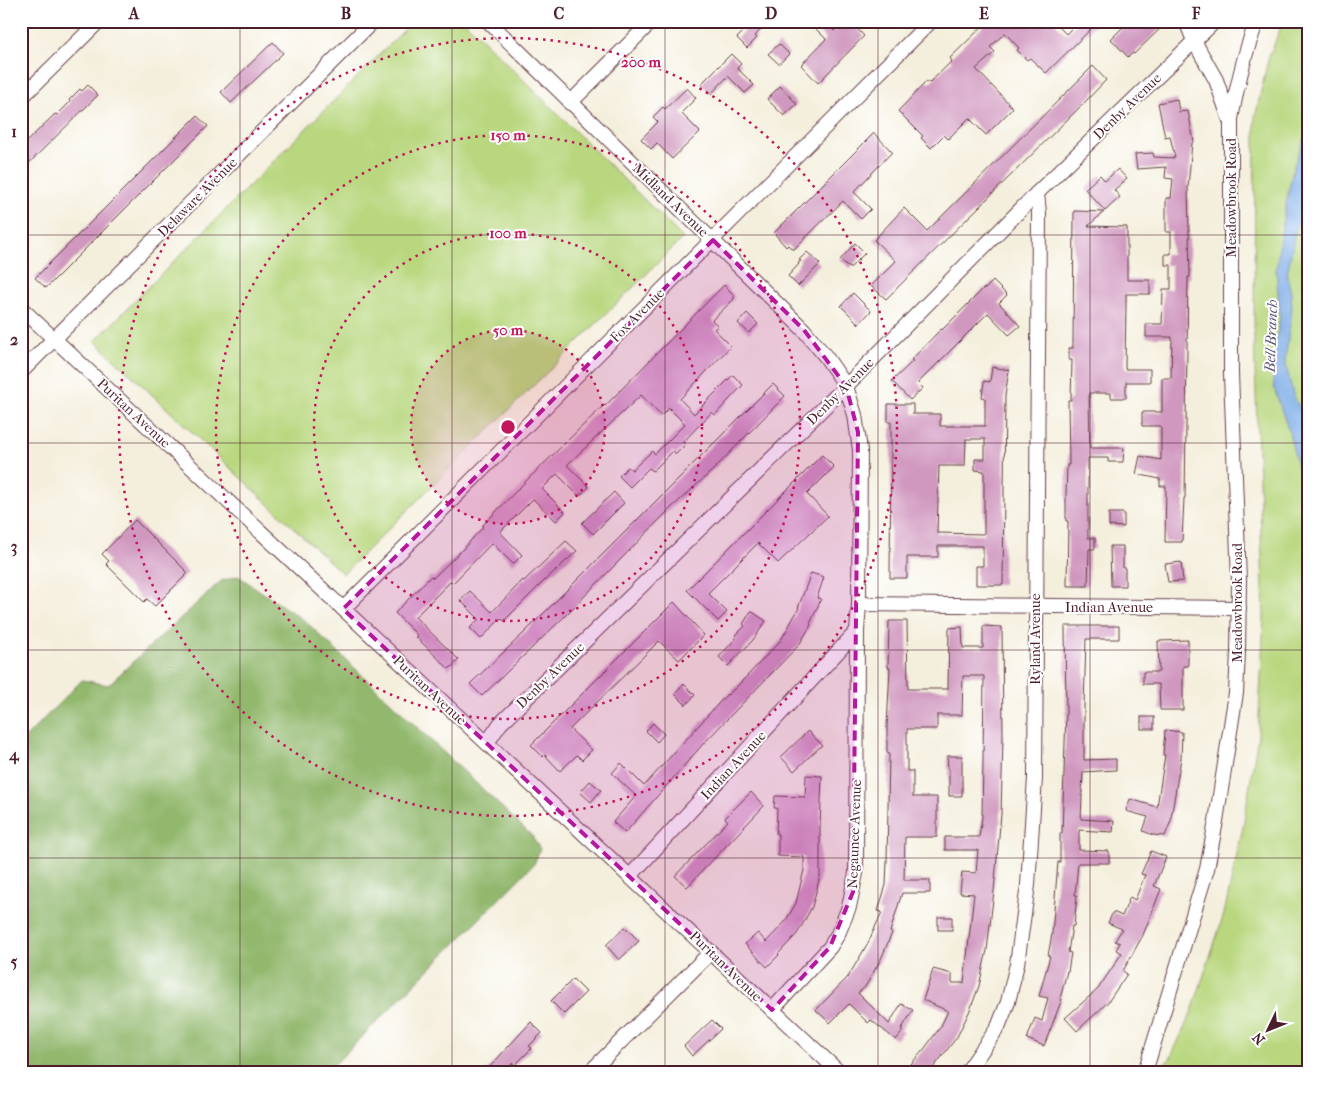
<svg xmlns="http://www.w3.org/2000/svg" width="1330" height="1093" viewBox="0 0 1330 1093" font-family="'IM FELL French Canon',serif">
<style>
.green{fill:#b8d77e;stroke:#817b54}
.forest{fill:#92b86d;stroke:#6e6c4c}
.water{fill:#7cace6;stroke:#636688}
.building{fill:#d098bf;fill-rule:evenodd}
.lines{fill:none;stroke-linecap:round;stroke-linejoin:round}
.street-casing{stroke:#643e46;stroke-width:16}
.street{stroke:#fff;stroke-width:14}
.marked{fill:#b5179e;fill-opacity:0.2;stroke:#b5179e;stroke-width:4;stroke-dasharray:10 6;stroke-linejoin:round}
.grid{fill:none;stroke:#4a1f2b;stroke-width:1;stroke-opacity:0.55}
.ring{fill:none;stroke:#c2185b;stroke-width:2.5;stroke-dasharray:2.5 5}
.labels{text-anchor:middle;stroke-width:4;stroke-linejoin:round;paint-order:stroke}
.street-label{font-size:14px;fill:#4a1f2b;stroke:#fff}
.water-label{font-size:15px;font-style:italic;fill:#5e5776;stroke:#fff}
.centre{fill:#c2185b;stroke:#fff;stroke-width:2.5}
.ring-label{font-size:15px;text-anchor:middle;font-weight:bold;fill:#c2185b;stroke:#fff;stroke-width:4;stroke-linejoin:round;paint-order:stroke}
.neatline{fill:none;stroke:#4a1f2b;stroke-width:2}
.grid-label{font-size:16px;text-anchor:middle;font-weight:bold;fill:#4a1f2b}
</style>
<rect width="100%" height="100%" fill="#fff"/>
<filter id="ink" filterUnits="userSpaceOnUse"><feTurbulence type="fractalNoise" baseFrequency=".02" numOctaves="2"/><feDisplacementMap in="SourceGraphic" scale="10" xChannelSelector="R" yChannelSelector="G"/><feConvolveMatrix kernelMatrix="1 2 1 2 8 2 1 2 1" color-interpolation-filters="sRGB"/></filter>
<filter id="wash" filterUnits="userSpaceOnUse"><feTurbulence type="fractalNoise" baseFrequency=".0096" numOctaves="4" result="noise"/><feDisplacementMap in="SourceGraphic" scale="20" xChannelSelector="R" yChannelSelector="G"/><feGaussianBlur stdDeviation="1.12" result="paint"/><feColorMatrix in="noise" values="0 0 0 0 0 0 0 0 0 0 0 0 0 0 0 0 0 1.4 0 .05"/><feComposite in="paint" operator="in"/></filter>
<g filter="url(#wash)">
<rect width="100%" height="100%" fill="#f4efdd"/>
<g class="green">
<polygon points="413,21 464,21 683,238 343,574 95,341"/>
<polygon points="1283,21 1309,21 1309,1072 1154,1072 1170,1059 1192,1011 1224,914 1243,827 1258,736 1264,616 1254,341 1255,118 1268,60"/>
</g>
<polygon class="forest" points="238,576 305,621 532,836 540,849 534,864 327,1072 21,1072 21,742 82,680 108,685 221,581"/>
<g class="water">
<polygon points="1309,21 1309,58 1305,42"/>
<polygon points="1309,127 1309,178 1305,187 1301,216 1295,233 1287,275 1291,292 1292,309 1285,361 1293,394 1309,428 1309,527 1300,478 1289,432 1274,388 1272,368 1280,316 1276,270 1283,220 1293,168"/>
</g>
<g id="blocks">
<g class="building">
<polygon points="754,21 769,21 755,36 757,38 747,48 737,38"/>
<polygon points="808,21 824,21 834,31 844,21 850,21 864,36 818,83 801,65 826,39"/>
<polygon points="988,21 1053,21 1066,34 1079,21 1099,21 1046,73 1030,58 1027,60 1017,50 1019,48 1005,33 990,47 995,52 976,69 1013,108 986,135 969,118 948,139 944,135 931,148 921,138 923,136 898,111 927,81 929,83 952,61 950,58"/>
<polygon points="1129,21 1168,21 1134,54 1133,53 1128,57 1111,39"/>
<polygon points="273,42 283,53 231,103 221,92"/>
<polygon points="779,44 789,54 779,64 768,54"/>
<polygon points="731,54 741,64 737,68 754,85 745,93 728,76 711,94 701,84"/>
<polygon points="1093,66 1106,80 1085,102 886,299 871,286 896,261 874,240 904,208 927,231"/>
<polygon points="88,85 98,95 21,171 21,150 27,145 25,143 55,114 57,115 70,102 69,100 80,89 82,91"/>
<polygon points="780,86 797,104 784,116 767,99"/>
<polygon points="687,88 696,98 681,113 700,132 672,159 657,143 651,149 641,139 658,122 653,117 663,107 665,109"/>
<polygon points="1177,99 1179,112 1188,111 1194,142 1192,143 1188,187 1190,277 1188,277 1185,498 1184,498 1182,542 1165,542 1166,486 1160,486 1160,479 1136,474 1140,456 1161,460 1161,426 1142,426 1142,412 1162,412 1162,378 1171,378 1172,337 1146,337 1146,324 1162,324 1163,289 1171,289 1171,265 1165,265 1165,254 1171,254 1171,232 1166,232 1166,198 1171,198 1173,179 1165,178 1166,167 1137,169 1135,154 1153,153 1154,157 1175,158 1170,136 1165,137 1158,103"/>
<polygon points="197,116 208,126 46,288 35,278"/>
<polygon points="874,133 892,152 854,192 871,209 861,219 843,201 793,250 788,245 786,247 774,233"/>
<polygon points="1118,169 1127,179 1114,190 1120,197 1105,211 1085,189 1100,175 1105,181"/>
<polygon points="1074,211 1104,212 1088,226 1127,227 1127,280 1150,280 1150,294 1126,294 1126,303 1125,369 1150,369 1150,382 1126,382 1126,398 1111,398 1111,393 1089,393 1090,448 1124,448 1123,462 1108,462 1108,458 1088,458 1088,538 1095,538 1095,549 1089,549 1088,586 1067,586 1068,521 1066,521 1066,496 1067,465 1069,465 1068,400 1071,400 1072,360 1069,360 1069,348 1073,348"/>
<polygon points="855,243 865,253 850,268 840,260"/>
<polygon points="807,252 820,264 798,286 788,276 799,264 798,263 801,261 799,260"/>
<polygon points="993,281 1007,295 999,303 1020,326 1009,335 988,313 918,383 923,388 910,400 892,381 913,361 911,360 941,329 942,330 984,288 985,289"/>
<polygon points="724,285 734,295 734,299 712,320 718,326 714,329 731,346 680,399 694,414 733,375 743,385 715,415 712,412 683,442 685,445 676,454 673,451 653,471 649,468 630,487 619,476 628,467 632,470 652,451 655,454 685,424 669,408 661,416 641,395 567,465 589,487 579,496 557,474 542,489 565,512 556,521 533,499 500,532 522,555 513,564 492,543 453,583 451,581 415,617 459,660 449,669 416,637 417,635 395,613 431,576 433,578 462,550 483,527 482,526 524,483 604,405 605,406"/>
<polygon points="853,293 871,311 859,324 841,306"/>
<polygon points="747,313 758,324 749,333 738,323"/>
<path d="M992,367L1009,370L1005,396L1003,585H976V566H983V546H938V557H907V578H890L891,442V422H888V404H913V414H940V426H985V398L982,397L984,381L990,382ZM966,439H985V459H975V470L984,471V534L937,533L939,466H965Z"/>
<polygon points="773,384 785,396 713,470 671,508 564,617 482,696 470,684 525,632"/>
<polygon points="822,455 834,467 807,494 828,516 778,563 758,543 708,593 727,612 718,621 687,590"/>
<polygon points="614,492 624,503 593,534 582,523"/>
<polygon points="1109,513 1124,513 1124,527 1109,526"/>
<polygon points="135,520 188,573 155,606 147,599 144,602 106,564 109,561 102,554"/>
<polygon points="566,541 577,551 545,580 504,621 501,618 481,639 470,628 479,619 460,600 470,591 492,612 523,580 524,581"/>
<polygon points="1110,546 1123,546 1123,568 1125,568 1125,586 1111,586"/>
<polygon points="1181,562 1183,581 1168,582 1165,564"/>
<polygon points="811,573 824,577 817,598 821,599 810,624 811,625 799,645 703,744 625,833 613,822 636,796 612,773 621,763 644,786 727,694 728,695 749,674 781,640 799,608 798,608"/>
<polygon points="674,602 704,635 679,660 659,641 570,729 592,750 582,760 577,755 560,771 545,755 543,757 531,745"/>
<polygon points="751,611 766,621 753,640 728,666 719,657 736,638 735,636 745,626 743,624"/>
<polygon points="889,621 907,621 908,689 948,689 949,628 962,627 963,648 983,648 983,626 1002,627 1003,738 1001,814 994,891 987,950 979,986 970,1010 957,1037 930,1072 904,1072 925,1048 941,1026 948,1011 923,1000 933,969 952,974 952,983 964,983 974,894 960,893 962,872 976,873 978,850 945,850 945,837 979,837 982,817 983,761 984,676 963,676 962,715 937,715 937,729 907,729 907,771 913,771 913,797 937,797 937,837 905,837 904,880 930,880 930,893 902,893 890,932 892,933 881,959 865,987 858,993 889,1024 901,1004 913,1010 901,1030 903,1031 896,1040 871,1020 868,1023 849,1004 830,1023 816,1010 848,977 868,943 882,912 878,911 886,885 887,861 889,753 887,753 887,727 890,668 888,668"/>
<polygon points="1065,626 1119,626 1119,639 1086,639 1084,707 1084,760 1116,759 1116,770 1083,772 1081,819 1114,821 1113,832 1079,830 1079,850 1109,851 1109,863 1078,863 1075,895 1077,895 1074,926 1072,926 1068,952 1071,953 1068,971 1067,971 1060,999 1062,999 1044,1046 1027,1039 1035,1018 1042,1021 1048,998 1039,996 1050,956 1048,956 1052,934 1058,862 1060,862 1060,833 1062,833 1066,713"/>
<polygon points="1188,640 1188,666 1183,666 1183,710 1160,710 1159,684 1143,684 1143,672 1159,672 1158,641"/>
<polygon points="684,684 695,695 686,705 675,694"/>
<rect x="1141" y="717" width="13" height="12"/>
<polygon points="653,723 664,734 657,742 646,731"/>
<polygon points="1165,730 1182,732 1181,758 1171,818 1172,818 1165,836 1153,835 1143,831 1148,817 1126,811 1130,799 1157,807 1165,755 1163,755"/>
<polygon points="808,731 822,745 794,771 781,757"/>
<polygon points="947,756 962,756 962,796 949,796 949,769 948,769"/>
<polygon points="806,775 822,776 820,827 820,876 812,907 797,934 778,954 779,955 767,967 745,944 758,933 766,942 785,922 796,903 804,870 804,857 778,856 778,834 776,834 777,808 774,808 775,796 805,797"/>
<polygon points="590,781 601,790 591,802 580,792"/>
<polygon points="751,792 764,806 687,887 675,876 728,821 725,818"/>
<polygon points="1151,851 1166,857 1154,886 1161,889 1143,935 1123,971 1127,974 1108,1002 1077,1031 1065,1018 1098,989 1122,953 1116,950 1120,943 1115,941 1122,929 1108,923 1113,912 1122,916 1130,897 1135,900 1145,875 1141,874"/>
<rect x="938" y="917" width="14" height="13"/>
<polygon points="625,927 639,941 619,960 606,945"/>
<polygon points="573,979 586,992 564,1014 551,1001"/>
<polygon points="712,1020 721,1029 692,1056 684,1046"/>
<polygon points="531,1022 542,1033 529,1046 532,1048 515,1065 513,1063 504,1072 485,1072"/>
</g>
</g>
</g>
<g filter="url(#ink)">
<use href="#blocks" fill-opacity="0" stroke="#643e46" stroke-width="1"/>
<g class="lines">
<defs>
<g id="street">
<polyline points="488,21 804,330 826,357 846,386 855,415 860,450 859,604 857,631 856,873 849,907 838,934 830,947 772,1010"/>
<polyline points="21,98 99,21"/>
<polyline points="570,103 652,21"/>
<path d="M1231,119C1237,86 1244,53 1257,21"/>
<polyline points="21,308 839,1072"/>
<polyline points="21,372 373,21"/>
<polyline points="859,604 1239,608"/>
<polyline points="343,609 931,21"/>
<polyline points="487,743 500,724 846,386 1037,193 1215,21"/>
<polyline points="630,876 857,631"/>
<polyline points="590,1072 711,952"/>
<polyline points="967,1072 998,1027 1008,1002 1017,964 1028,885 1035,778 1039,213 1037,193"/>
<polyline points="1145,1072 1207,869 1216,821 1236,693 1238,652 1239,581 1231,374 1231,123 1216,80 1194,41 1186,21"/>
</g>
</defs>
<use href="#street" class="street-casing"/>
<use href="#street" class="street"/>
</g>
</g>
<path class="marked" d="M713,240L804,330L846,386L858,432L853,892L830,947L772,1010L343,609Z"/>
<path class="grid" d="M240,21V1072M452,21V1072M665,21V1072M878,21V1072M1090,21V1072M21,235H1309M21,443H1309M21,650H1309M21,858H1309"/>
<circle cx="508" cy="427" r="97" fill="#c2185b" fill-opacity=".12"/>
<g class="ring">
<circle cx="508" cy="427" r="97"/>
<circle cx="508" cy="427" r="194"/>
<circle cx="508" cy="427" r="292"/>
<circle cx="508" cy="427" r="389"/>
</g>
<g class="labels">
<g class="street-label">
<text transform="translate(1127 106) rotate(-44)" y="5">Denby Avenue</text>
<text transform="translate(197 197) rotate(-45)" y="5">Delaware Avenue</text>
<text transform="translate(1231 198) rotate(-90)" y="5">Meadowbrook Road</text>
<text transform="translate(671 200) rotate(44)" y="5">Midland Avenue</text>
<text transform="translate(637 315) rotate(-45)" y="5">Fox Avenue</text>
<text transform="translate(840 391) rotate(-45)" y="5">Denby Avenue</text>
<text transform="translate(134 413) rotate(43)" y="5">Puritan Avenue</text>
<text transform="translate(1237 603) rotate(-90)" y="5">Meadowbrook Road</text>
<text x="1109" y="612">Indian Avenue</text>
<text transform="translate(1035 639) rotate(-90)" y="5">Ryland Avenue</text>
<text transform="translate(550 675) rotate(-44)" y="5">Denby Avenue</text>
<text transform="translate(430 690) rotate(43)" y="5">Puritan Avenue</text>
<text transform="translate(733 765) rotate(-47)" y="5">Indian Avenue</text>
<text transform="translate(854 834) rotate(-88)" y="5">Negaunee Avenue</text>
<text transform="translate(726 966) rotate(44)" y="5">Puritan Avenue</text>
</g>
<g class="water-label">
<text transform="translate(1271 336) rotate(-88)" y="5">Bell Branch</text>
</g>
</g>
<circle cx="508" cy="427" r="8" class="centre"/>
<g class="ring-label">
<text x="641" y="67">200 m</text>
<text x="508" y="140">150 m</text>
<text x="508" y="238">100 m</text>
<text x="508" y="335">50 m</text>
</g>
<rect width="1330" height="1093" fill="none" stroke="#fff" stroke-width="55"/>
<g transform="translate(1268 1030) rotate(227)" stroke="#ffffff" stroke-width="4" paint-order="stroke">
<path d="M0-4L9 19L0 12L-9 19Z" fill="#4a1f2b"/>
<text y="-8" font-size="14" font-weight="bold" text-anchor="middle" fill="#4a1f2b">N</text>
</g>
<rect x="28" y="28" width="1274" height="1038" class="neatline"/>
<g class="grid-label">
<text x="134" y="19">A</text>
<text x="346" y="19">B</text>
<text x="559" y="19">C</text>
<text x="771" y="19">D</text>
<text x="984" y="19">E</text>
<text x="1196" y="19">F</text>
<text x="14" y="137">1</text>
<text x="14" y="345">2</text>
<text x="14" y="552">3</text>
<text x="14" y="760">4</text>
<text x="14" y="967">5</text>
</g>
</svg>
